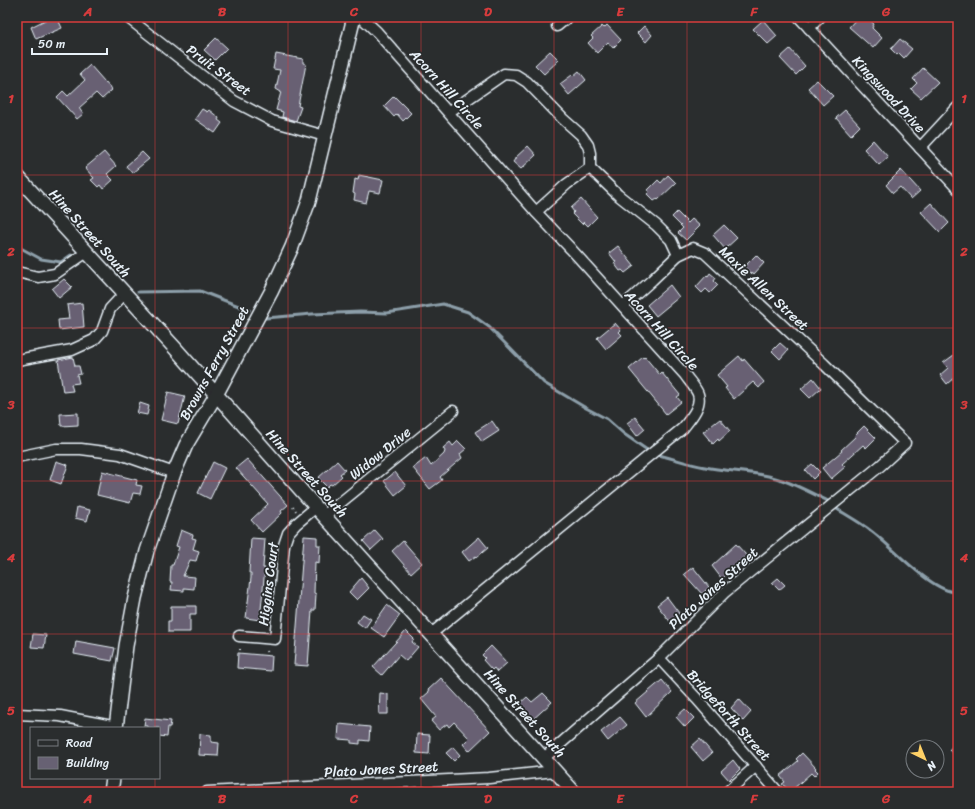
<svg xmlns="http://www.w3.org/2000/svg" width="975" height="809" viewBox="0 0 975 809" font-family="Sriracha,sans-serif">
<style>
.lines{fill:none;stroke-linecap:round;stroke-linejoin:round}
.stream{stroke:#8d9faa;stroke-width:3}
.building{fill:#676173;stroke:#e8f1f8}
.minor-casing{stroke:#e8f1f8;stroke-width:13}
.tertiary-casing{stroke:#e8f1f8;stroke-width:16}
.path{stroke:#e8f1f8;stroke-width:2;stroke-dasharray:1 3;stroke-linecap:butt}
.minor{stroke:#2a2d2e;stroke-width:10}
.tertiary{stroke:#2a2d2e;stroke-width:13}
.grid{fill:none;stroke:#d83c3d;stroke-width:1;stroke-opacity:0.55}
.labels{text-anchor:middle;stroke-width:3.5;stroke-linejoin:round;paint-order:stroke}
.street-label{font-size:14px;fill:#e8f1f8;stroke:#2a2d2e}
.neatline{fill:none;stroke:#d83c3d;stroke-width:1.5}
.grid-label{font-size:13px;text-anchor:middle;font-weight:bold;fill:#d83c3d}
</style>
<rect width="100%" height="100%" fill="#2a2d2e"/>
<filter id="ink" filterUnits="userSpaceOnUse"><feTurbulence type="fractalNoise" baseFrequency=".025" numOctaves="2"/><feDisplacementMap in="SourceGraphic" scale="8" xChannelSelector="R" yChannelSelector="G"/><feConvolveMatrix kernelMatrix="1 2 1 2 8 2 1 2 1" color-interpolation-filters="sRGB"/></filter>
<g filter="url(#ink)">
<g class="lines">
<g class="stream">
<polyline points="17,246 41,259 61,262 71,255"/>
<polyline points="138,292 200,291 249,310"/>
<polyline points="266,318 312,314 360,312 387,313 443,304 468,312 489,327 544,383 586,408 607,419 624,434 650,452"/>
<path d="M655,454C672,458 688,464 705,467C724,471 744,471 763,475C786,479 807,491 828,501"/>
<path d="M837,509C848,516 861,523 871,531C892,546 933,594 958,592"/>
</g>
</g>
<g class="building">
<polygon points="51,17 57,17 62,28 36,39 31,27"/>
<polygon points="858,17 866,17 874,24 872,28 882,38 873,48 849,27"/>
<polygon points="763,20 777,36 768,44 753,29"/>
<polygon points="607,25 621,40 613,48 608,42 597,53 588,43 593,38 591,36 602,26 604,28"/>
<polygon points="644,26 652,35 646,42 637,33"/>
<polygon points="216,38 227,48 215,60 204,50"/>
<polygon points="900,39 912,49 904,58 899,53 897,55 891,49"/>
<polygon points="790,49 805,66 796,75 780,58"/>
<polygon points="550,51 559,60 544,74 535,65"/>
<polygon points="276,54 303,59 303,63 306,64 298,106 301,107 296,121 282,117 283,112 276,110 281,92 276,89 280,70 273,69"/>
<polygon points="90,65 112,90 102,99 96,93 79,108 83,114 77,119 57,97 63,91 68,96 85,80 80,74"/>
<polygon points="923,68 938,82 921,98 911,89 917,83 913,79"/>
<polygon points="579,71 586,80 569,95 560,84 572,75 573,76"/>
<polygon points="817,80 833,96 823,105 808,88"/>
<polygon points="394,96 411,113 403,121 397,114 394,117 384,106"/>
<polygon points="202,109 207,112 209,110 219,118 218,120 222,123 215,133 195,119"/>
<polygon points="845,110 860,126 851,135 836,118"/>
<polygon points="873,140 888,157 879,165 864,149"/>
<polygon points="528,146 536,155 521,169 513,162 515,159 515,158"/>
<polygon points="104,152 116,166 107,174 113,180 103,189 100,185 98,187 91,180 94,178 85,168"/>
<polygon points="142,152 149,159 132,173 126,166"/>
<polygon points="901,170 920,191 911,199 900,187 893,193 886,185"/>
<polygon points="359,175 383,180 380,193 369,191 366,203 354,200 355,194 353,193 355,179 358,180"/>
<polygon points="668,175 676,183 658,200 657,199 654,201 647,194 649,192 648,190 658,180 661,183"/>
<polygon points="581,199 597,217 588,226 584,222 582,224 572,214 574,212 571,208"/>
<polygon points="931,203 949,223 940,232 921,212"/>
<polygon points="677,212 688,223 692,219 700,226 686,240 678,233 683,228 672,217"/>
<polygon points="724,225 737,238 725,249 713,235"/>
<polygon points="618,246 634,266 625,273 622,270 620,271 614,263 616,262 609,253"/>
<polygon points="756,255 764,263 754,274 754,273 752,274 744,267"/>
<polygon points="710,273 716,278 714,281 718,285 710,293 706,289 702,293 696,287 707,275 708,276"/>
<polygon points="64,279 72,287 59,298 52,289"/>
<polygon points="670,285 679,297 656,316 647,305"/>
<polygon points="82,303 84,327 59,330 58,320 69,319 67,305"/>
<polygon points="615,323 621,330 619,332 622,335 606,349 597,338"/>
<polygon points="780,343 788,350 780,359 772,351"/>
<polygon points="958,352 958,374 947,384 940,375 948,368 943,363"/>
<polygon points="739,356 743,361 744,359 764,382 759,388 753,382 734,399 725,388 727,387 717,375"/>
<polygon points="73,357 75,366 79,366 81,374 77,375 79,383 71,384 73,391 63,392 58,360"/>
<polygon points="643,357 644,358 645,357 660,375 662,373 680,395 677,397 681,402 666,414 629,369"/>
<polygon points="813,378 821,388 810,398 801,389"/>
<polygon points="168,392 185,396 178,424 161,420"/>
<polygon points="140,403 149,406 147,415 137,413"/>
<polygon points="78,413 78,425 61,426 60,414"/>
<polygon points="635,417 645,429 637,436 627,423"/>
<polygon points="720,419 730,431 719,441 718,439 713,444 703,432"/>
<polygon points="492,421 499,431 482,442 475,432"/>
<polygon points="864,426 876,438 866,448 863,445 842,464 845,467 831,479 822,468 842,451 841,450 855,437 854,436"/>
<polygon points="458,441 466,449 460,454 462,458 440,477 442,480 430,489 413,468 426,458 431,466 444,454 445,451 443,448 450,442 453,446"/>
<polygon points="247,459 288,505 281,511 282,513 262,532 251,520 268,504 236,468"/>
<polygon points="56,461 68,465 61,484 50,480"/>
<polygon points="337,461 345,470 340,474 342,476 332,485 330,484 327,487 318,478"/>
<polygon points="213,462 225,468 210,499 198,493"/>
<polygon points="812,464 820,472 813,479 805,470"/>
<polygon points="102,471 137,480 136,485 142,486 140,494 133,493 130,503 97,495"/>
<polygon points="395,472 406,486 395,495 384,481"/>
<polygon points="77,507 90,510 87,521 75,518"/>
<polygon points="181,530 193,535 192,538 196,539 193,549 199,551 196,561 190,560 183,576 195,577 194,589 184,588 184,591 171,590 172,582 170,582 171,565 173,565 179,547 176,546"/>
<polygon points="375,530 383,539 371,550 363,541"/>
<polygon points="304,536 317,537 317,545 320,545 319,563 315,562 314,593 316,594 315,610 312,610 308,666 294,665"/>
<polygon points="479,537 488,548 477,557 476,556 469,561 462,552"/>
<polygon points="251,538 265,539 263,568 265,568 260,620 246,618 251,578 251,573 249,573"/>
<polygon points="403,541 422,563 411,573 392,551"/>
<polygon points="736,544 746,555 722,579 712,566"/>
<polygon points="693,567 709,587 702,594 684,574"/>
<polygon points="361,578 369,588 357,600 349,592"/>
<polygon points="778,578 785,585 779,590 772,583"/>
<polygon points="667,597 679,613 678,614 681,617 672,624 657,605"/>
<polygon points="387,605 400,615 384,637 371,628"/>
<polygon points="171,606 196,606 196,614 190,614 190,632 168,632 168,621 171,621"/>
<polygon points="363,614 371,619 365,628 357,622"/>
<polygon points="406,631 414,639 412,642 418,647 406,661 399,655 382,675 373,667"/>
<polygon points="33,634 46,635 44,648 31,647"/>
<polygon points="76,641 115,648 112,661 74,654"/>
<polygon points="491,646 507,663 497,672 494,668 492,670 483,660 485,658 482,655"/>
<polygon points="238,653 272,656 271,671 237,668"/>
<polygon points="441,678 490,731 469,751 463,744 469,738 454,722 449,727 447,724 439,730 431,721 436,717 421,699 429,692 428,690"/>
<polygon points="662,680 672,692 646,717 635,703"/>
<polygon points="380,693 388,694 388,714 379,714"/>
<polygon points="543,693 552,702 531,721 517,706 527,697 532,702"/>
<polygon points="739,699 751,712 743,721 731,708"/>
<polygon points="685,709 694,718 685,727 676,717"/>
<polygon points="620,717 627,725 608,741 601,732"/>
<polygon points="145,718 171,721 170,727 168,727 167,737 159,736 159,728 148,728 148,726 144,726"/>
<polygon points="339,724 370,727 369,741 360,740 360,744 351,743 351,740 338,739"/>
<polygon points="200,734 211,735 211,742 219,743 218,756 199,755"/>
<polygon points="417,734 430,735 429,754 416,753"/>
<polygon points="700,739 712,753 703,761 691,747"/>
<polygon points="958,740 958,758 949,750"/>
<polygon points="453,747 460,755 454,761 446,753"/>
<polygon points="802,753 816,768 815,769 818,772 814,776 811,773 792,790 791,789 789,790 782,784 785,782 780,776 798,761 796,759"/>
<polygon points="733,760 740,769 729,780 721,771"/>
</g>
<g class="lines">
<defs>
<g id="minor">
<polyline points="127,17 234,101 272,121 325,136"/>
<path d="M361,17L377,32L536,212L571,249L685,375C689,381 696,388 698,394C702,406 690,419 683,428L431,634"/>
<polyline points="799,17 958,189"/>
<polyline points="557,26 568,17"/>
<polyline points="809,28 820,17"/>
<polyline points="449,112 504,74 516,75 527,82 563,119 581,135 588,145 590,153 590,168 618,195 656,225 671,240 678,255"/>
<polyline points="920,148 958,107"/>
<polyline points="536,212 567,184 590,168"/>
<polyline points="17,272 38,277 55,274 87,252"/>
<polyline points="17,360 72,350 94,340 102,331 110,309 124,294"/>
<polyline points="17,457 56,449 81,449 120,454 174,473"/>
<polyline points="324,516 453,411"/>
<polyline points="239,636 275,639 284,545 288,533 296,524 316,507"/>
<polyline points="659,658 697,699 778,792"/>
<polyline points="17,714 60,716 117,727"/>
<polyline points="544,758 659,658 725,592 880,466 905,443 824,364 705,253 693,248 678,255 652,280 623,306"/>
<polyline points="207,792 489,778 555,771"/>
<polyline points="727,792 756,766"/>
</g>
<g id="tertiary">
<polyline points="17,176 174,347 316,507 574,792"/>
<polyline points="116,728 126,646 135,598 147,551 174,473 186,445 216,395 271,292 292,247 309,201 354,17"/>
<polyline points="111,792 113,778"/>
</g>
</defs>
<use href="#minor" class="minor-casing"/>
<use href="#tertiary" class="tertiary-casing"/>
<g class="path">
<polyline points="293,507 296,511"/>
<polyline points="240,649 240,652"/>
<polyline points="267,651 268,654"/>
</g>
<use href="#minor" class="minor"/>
<use href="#tertiary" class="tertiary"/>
</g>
</g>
<path class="grid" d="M155,17V728M288,17V792M421,17V792M554,17V792M687,17V792M820,17V792M17,175H958M17,328H958M17,481H958M17,634H958M155,778V792"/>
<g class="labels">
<g class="street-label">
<text transform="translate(219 70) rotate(36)" y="5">Pruit Street</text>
<text transform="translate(447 89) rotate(48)" y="5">Acorn Hill Circle</text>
<text transform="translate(889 94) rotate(47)" y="5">Kingswood Drive</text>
<text transform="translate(90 233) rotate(48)" y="5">Hine Street South</text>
<text transform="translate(764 288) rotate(43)" y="5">Maxie Allen Street</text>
<text transform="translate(662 330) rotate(48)" y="5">Acorn Hill Circle</text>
<text transform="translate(214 363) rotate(-61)" y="5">Browns Ferry Street</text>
<text transform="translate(380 453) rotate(-39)" y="5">Widow Drive</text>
<text transform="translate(307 473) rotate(48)" y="5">Hine Street South</text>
<text transform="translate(268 584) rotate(-83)" y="5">Higgins Court</text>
<text transform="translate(713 588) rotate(-42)" y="5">Plato Jones Street</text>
<text transform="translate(525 713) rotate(48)" y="5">Hine Street South</text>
<text transform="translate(729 715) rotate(48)" y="5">Bridgeforth Street</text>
<text transform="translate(381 769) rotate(-3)" y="5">Plato Jones Street</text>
</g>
</g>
<rect width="975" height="809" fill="none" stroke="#2a2d2e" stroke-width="44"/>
<rect x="30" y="727" width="130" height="52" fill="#2a2d2e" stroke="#767b7f"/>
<rect x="38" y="740" width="20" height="6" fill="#2a2d2e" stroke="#767b7f"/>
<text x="66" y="747" font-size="12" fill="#e8f1f8">Road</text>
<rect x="38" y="757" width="20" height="12" fill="#676173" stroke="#767b7f"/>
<text x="66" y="767" font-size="12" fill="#e8f1f8">Building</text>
<g transform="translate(925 759) rotate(137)"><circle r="19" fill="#2a2d2e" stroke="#767b7f"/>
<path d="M0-3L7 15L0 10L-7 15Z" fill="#ffd166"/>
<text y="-6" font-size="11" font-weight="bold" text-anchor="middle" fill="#e8f1f8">N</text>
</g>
<path d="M32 48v6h75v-6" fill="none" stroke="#e8f1f8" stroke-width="2"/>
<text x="38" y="48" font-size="12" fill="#e8f1f8" stroke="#2a2d2e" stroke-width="3" paint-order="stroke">50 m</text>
<rect x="22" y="22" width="931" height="765" class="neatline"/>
<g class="grid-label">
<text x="88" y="16">A</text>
<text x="222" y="16">B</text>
<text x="354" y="16">C</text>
<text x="488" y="16">D</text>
<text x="620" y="16">E</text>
<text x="754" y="16">F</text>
<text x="886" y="16">G</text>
<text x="11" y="103">1</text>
<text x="964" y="103">1</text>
<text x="11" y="256">2</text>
<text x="964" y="256">2</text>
<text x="11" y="409">3</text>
<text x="964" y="409">3</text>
<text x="11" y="562">4</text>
<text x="964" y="562">4</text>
<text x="11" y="715">5</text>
<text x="964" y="715">5</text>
<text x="88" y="803">A</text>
<text x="222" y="803">B</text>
<text x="354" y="803">C</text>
<text x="488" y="803">D</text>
<text x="620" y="803">E</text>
<text x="754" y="803">F</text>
<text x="886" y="803">G</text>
</g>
</svg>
